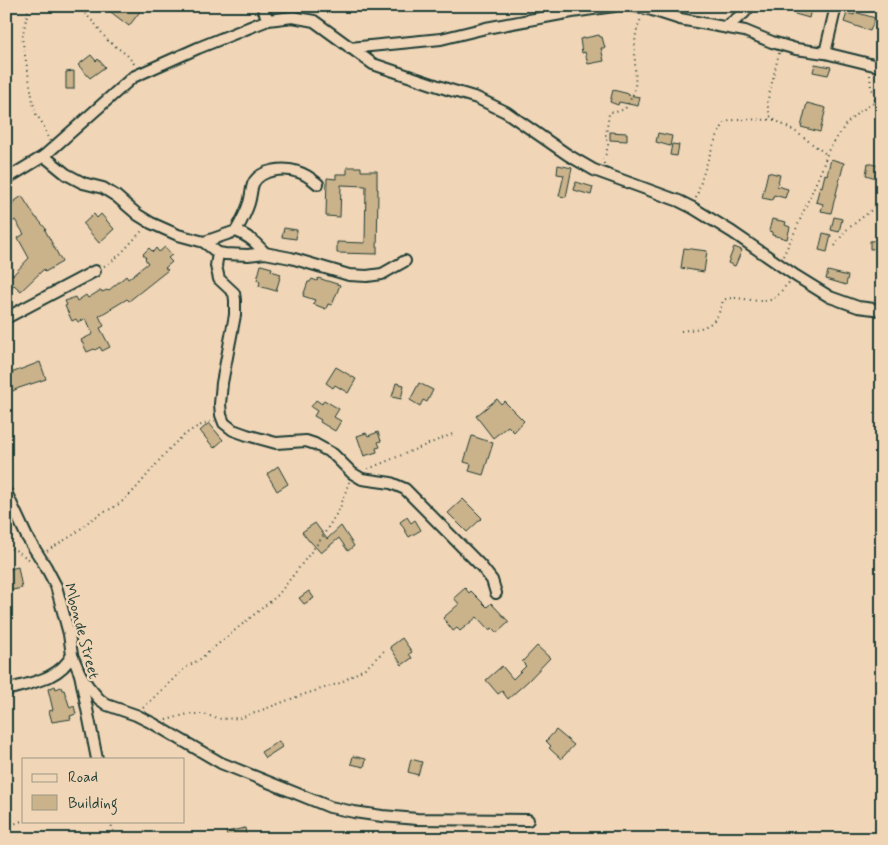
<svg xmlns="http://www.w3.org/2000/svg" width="888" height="845" viewBox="0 0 888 845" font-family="Mynerve,sans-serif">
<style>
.building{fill:#cab28b;stroke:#1f3d34}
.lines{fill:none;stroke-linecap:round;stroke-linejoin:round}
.minor-casing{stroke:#1f3d34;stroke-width:14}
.path{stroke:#1f3d34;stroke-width:2;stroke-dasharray:1 4;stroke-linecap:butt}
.minor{stroke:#f0d5b7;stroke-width:10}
.labels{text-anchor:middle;stroke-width:5;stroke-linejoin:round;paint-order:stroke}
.street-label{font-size:15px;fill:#1f3d34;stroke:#f0d5b7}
</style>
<rect width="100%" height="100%" fill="#f0d5b7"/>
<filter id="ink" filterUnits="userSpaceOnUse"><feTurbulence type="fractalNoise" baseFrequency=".02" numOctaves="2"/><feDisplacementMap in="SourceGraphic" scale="10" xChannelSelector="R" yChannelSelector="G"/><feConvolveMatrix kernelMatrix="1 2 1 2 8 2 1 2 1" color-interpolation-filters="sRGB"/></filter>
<g filter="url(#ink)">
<g class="building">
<polygon points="103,6 137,6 141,10 129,26"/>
<polygon points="797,6 810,6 810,9 811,9 809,18 795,14"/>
<polygon points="855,12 875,18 870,31 844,22 847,13 854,15"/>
<polygon points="599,35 600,37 602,37 605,48 601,48 604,61 588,64 585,52 582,53 580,39"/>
<polygon points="91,55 96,61 98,59 105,67 90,78 78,65"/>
<polygon points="815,64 831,67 828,75 813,72"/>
<polygon points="74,71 74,89 66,89 66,72"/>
<polygon points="613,90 629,94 628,95 640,97 638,106 619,102 618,105 610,102"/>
<polygon points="807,103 826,108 820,132 801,127"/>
<polygon points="610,132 627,133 627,141 610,140"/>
<polygon points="658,133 672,136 670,146 656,142"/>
<polygon points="672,144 679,145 677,156 670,155"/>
<polygon points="831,159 844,163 831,213 821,211 823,204 816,202 820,186 822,187 825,174 827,175"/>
<polygon points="868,163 879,166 876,178 866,175"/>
<polygon points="558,165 572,168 566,197 559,196 564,175 557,174"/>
<polygon points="347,167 361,167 361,171 377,171 377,189 378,189 377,254 337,253 337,242 365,243 366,186 341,185 340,217 326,216 327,178 336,179 336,174 347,174"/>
<polygon points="768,172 780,175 777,186 788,189 785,198 774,195 772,200 762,198"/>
<polygon points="576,182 593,187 591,195 574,190"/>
<polygon points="22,196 36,218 37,218 46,229 45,230 62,262 45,272 44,269 21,291 14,285 6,290 6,267 13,275 29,258 18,238 24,234 15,220 12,222 6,214 6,210 13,205 12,203"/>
<polygon points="94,214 97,218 101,214 114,229 99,243 83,224"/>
<polygon points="834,217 842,219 839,232 831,230"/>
<polygon points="772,219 786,222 785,225 790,227 787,239 772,235 772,232 769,231"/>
<polygon points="284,228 297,230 296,239 282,237"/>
<polygon points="823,233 831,235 827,252 819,250"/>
<polygon points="882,240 882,248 870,249 870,241"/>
<polygon points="165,247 172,255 168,258 172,262 165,268 168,270 129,301 127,299 99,316 104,326 100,328 110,347 102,351 100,347 95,350 94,349 87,352 81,340 93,334 85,319 78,322 76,319 72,321 65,306 67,305 65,301 75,297 77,301 86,295 88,298 101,290 102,292 107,290 108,291 126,276 128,279 148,263 145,259 146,258 143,254 149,248 153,252 156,248 159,252"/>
<polygon points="734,247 742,250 735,266 728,263"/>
<polygon points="684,248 707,251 704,272 681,268"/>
<polygon points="261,265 272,268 271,271 281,274 276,291 259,286 260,282 257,280"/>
<polygon points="828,271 848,276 846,285 826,279"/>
<polygon points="318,278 340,285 332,305 328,304 326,309 313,304 315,300 303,296 308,282 310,282 312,279 317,281"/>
<polygon points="40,362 46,379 19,388 6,394 6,375"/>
<polygon points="336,367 356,379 348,393 335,385 333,388 326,383"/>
<polygon points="396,383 404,385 401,399 392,397"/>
<polygon points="419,383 433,390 427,402 423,400 420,406 410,400"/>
<polygon points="497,399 501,404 504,401 524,421 514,432 508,426 493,438 476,416"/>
<polygon points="316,400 322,404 324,400 339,409 334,417 341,421 335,431 320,422 321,420 314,416 317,411 311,407"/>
<polygon points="209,423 223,440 214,448 200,431"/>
<polygon points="378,432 381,441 378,442 380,447 376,448 377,452 364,456 357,436 366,433 368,436"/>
<polygon points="472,436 493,443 483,475 469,471 471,464 464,462"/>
<polygon points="278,466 288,484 277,491 267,474"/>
<polygon points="463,499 482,518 467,532 448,513"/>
<polygon points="407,517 411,523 415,520 421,530 409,537 400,522"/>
<polygon points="315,523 327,539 341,526 354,546 348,551 339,538 321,553 310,541 309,541 302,532"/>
<polygon points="18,567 22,588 8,591 8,589 6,589 6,570"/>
<polygon points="465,588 469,593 471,591 487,607 491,603 509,622 497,633 492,628 489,630 477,617 460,631 457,628 453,631 443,618 459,604 454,598"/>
<polygon points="309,591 314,598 304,604 299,598"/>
<polygon points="402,638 412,652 409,654 412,658 402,665 390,647"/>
<polygon points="537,646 550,658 528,681 508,699 502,691 498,694 486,680 502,666 513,679 526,666 522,662"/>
<polygon points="55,686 56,689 61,687 62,690 64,690 70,708 74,706 76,714 70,716 71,719 52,722 49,711 53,710 48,689"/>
<polygon points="556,730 574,745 561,759 549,748 551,746 546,741"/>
<polygon points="279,741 282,747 265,758 261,752"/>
<polygon points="353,756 366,759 364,767 351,764"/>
<polygon points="411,759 422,762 418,775 408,772"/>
<polygon points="245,828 247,839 228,839 226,832"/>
</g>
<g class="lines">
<defs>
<g id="minor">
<polyline points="262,6 268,20"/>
<polyline points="633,6 652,10 680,19 745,31 772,42 796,49 825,53 882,67"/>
<polyline points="726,27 744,13 750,6"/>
<polyline points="350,48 441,39 486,28 572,12 614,6"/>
<polyline points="825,53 836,6"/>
<polyline points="44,156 66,174 83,183 103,188 116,196 138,215 151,223 178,235 204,242 218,253 225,254 248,255 265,253 291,258 349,275 367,276 382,274 405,261"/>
<polyline points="6,179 44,156 133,77 198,48 268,20 293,17 314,21 373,64 447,89 477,98 506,112 568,155 594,170 679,201 693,208 732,232 796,276 830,297 858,307 882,310"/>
<path d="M236,231C250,237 255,242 265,253"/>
<path d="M204,242L236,231C241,222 246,213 249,203C251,197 251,190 253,184C260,169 285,167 298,172C306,174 312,179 318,184"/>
<polyline points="218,253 216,266 219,279 234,293 235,300 235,315 222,383 220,404 221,415 224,423 233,430 247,435 276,443 306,441 315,444 333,454 352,473 362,479 391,483 405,489 481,566 492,580 496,593"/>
<polyline points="6,318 95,271"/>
<polyline points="6,492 27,537 46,567 56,586 69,634 72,655 80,674 97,759"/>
<polyline points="80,674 88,686 99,699 107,705 136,715 154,724 221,763 330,807 354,812 382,816 417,819 528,820"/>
<path d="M6,690C30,683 60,679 72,655"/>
</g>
</defs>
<use href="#minor" class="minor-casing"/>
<g class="path">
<polyline points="29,6 22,38 35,113 43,124 49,141"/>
<polyline points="78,6 96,25 107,40 127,55 135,65"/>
<polyline points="779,53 767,103 770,116 775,120 796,132 826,154"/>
<polyline points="870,75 871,88 874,92 875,102 880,112 882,122"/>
<polyline points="882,144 882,154"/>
<path d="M604,164L603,158L606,154L608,145L606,135L609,114L611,112H616L625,109C629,102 634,94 635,87C637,65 630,37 642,17"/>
<path d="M696,198C705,171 710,146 725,122L739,119L775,120"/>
<polyline points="878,205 882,228"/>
<polyline points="835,246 845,231 878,205 882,187"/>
<polyline points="783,256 797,227 808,201 822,169 828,151 846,124 859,112 875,102"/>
<path d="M104,266C121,257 130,242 144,229"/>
<path d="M681,331C705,328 717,327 723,300C738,294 754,304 770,300C779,297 783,287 790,282"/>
<polyline points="368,469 455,433"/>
<polyline points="6,548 14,549 30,560"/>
<path d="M47,551C56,545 65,540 73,535C80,530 85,524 91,520C102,512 114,509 124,500C152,476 175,427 215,421"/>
<polyline points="143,708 185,668 200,659 278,595 321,539 340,508 349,482"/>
<polyline points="166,720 188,714 202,714 221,719 241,718 299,696 340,683 367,667 385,650"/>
<polyline points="110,821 116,839"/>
<polyline points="6,827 24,820"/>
</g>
<use href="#minor" class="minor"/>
</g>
</g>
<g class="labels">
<g class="street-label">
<text transform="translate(82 631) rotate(75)" y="5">Mbonde Street</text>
</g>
</g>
<rect width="888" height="845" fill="none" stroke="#f0d5b7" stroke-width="25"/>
<rect x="12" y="12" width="863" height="820" fill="none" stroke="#1f3d34" stroke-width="2" filter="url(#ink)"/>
<rect x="22" y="758" width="162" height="65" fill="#f0d5b7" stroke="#9c9883"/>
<rect x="32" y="774" width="25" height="8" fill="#f0d5b7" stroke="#9c9883"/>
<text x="68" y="782" font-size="15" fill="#1f3d34">Road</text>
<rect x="32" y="795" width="25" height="15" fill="#cab28b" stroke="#9c9883"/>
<text x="68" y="808" font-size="15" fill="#1f3d34">Building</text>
</svg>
